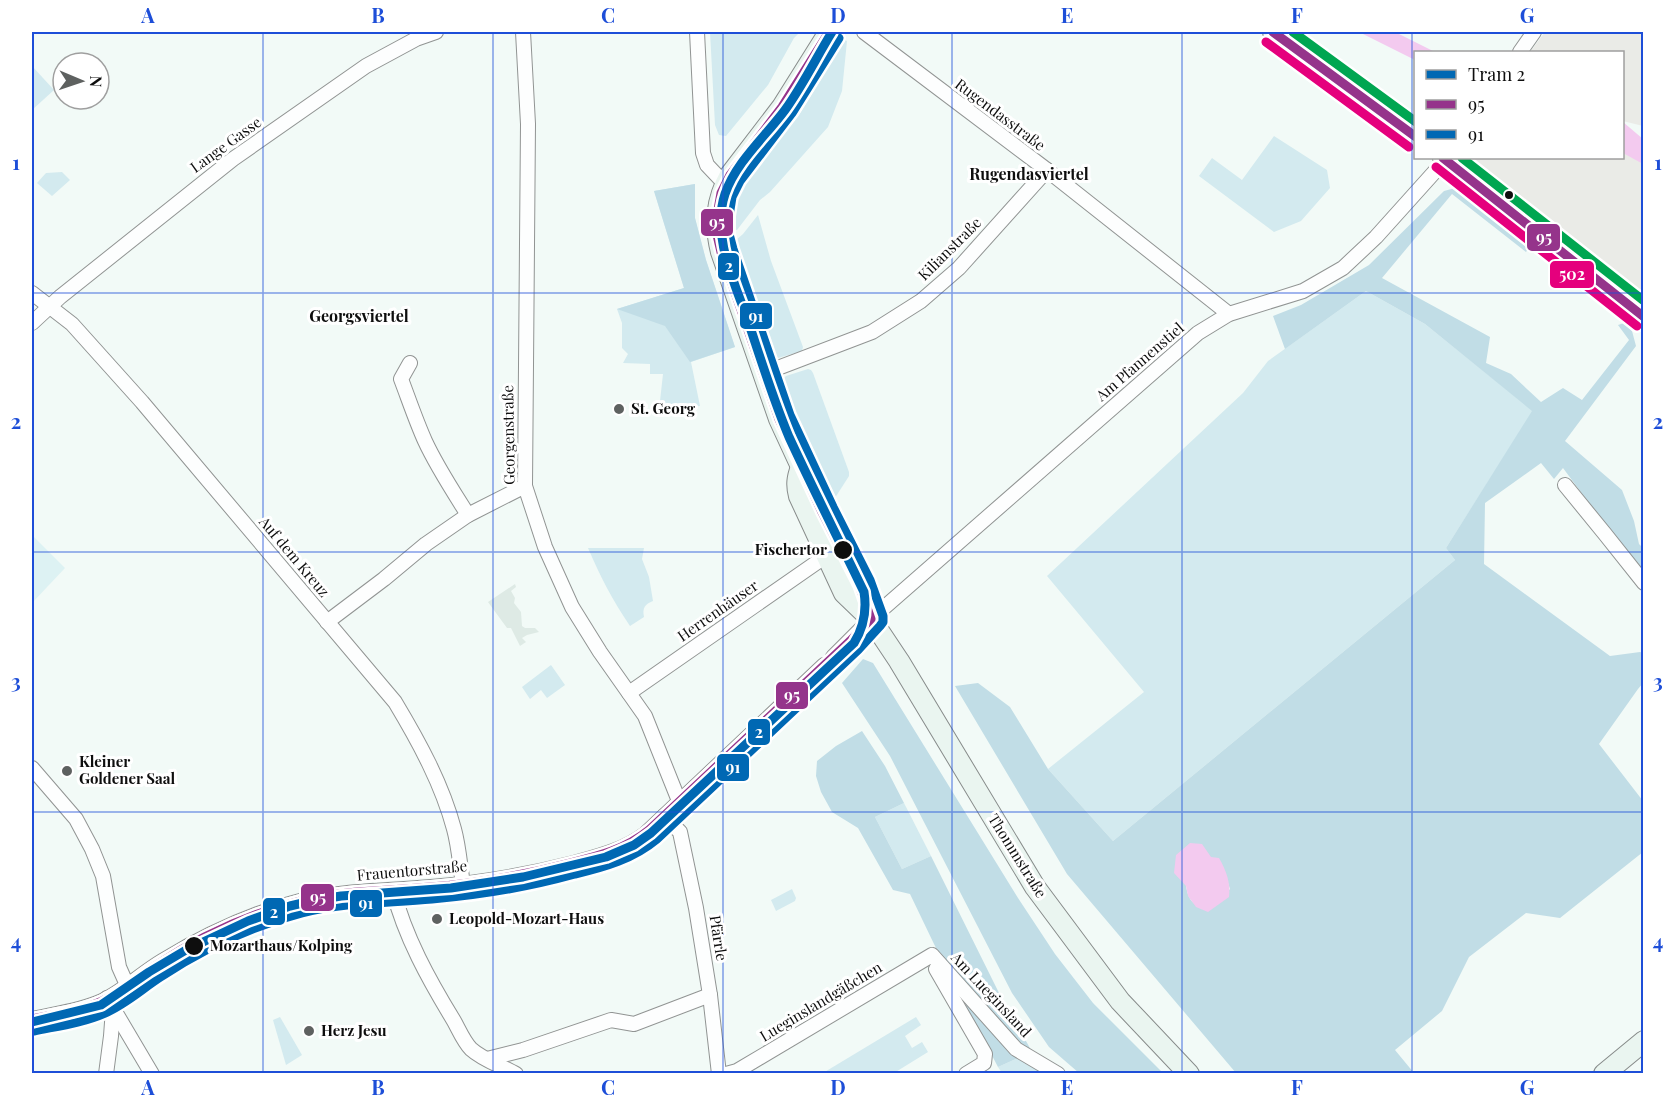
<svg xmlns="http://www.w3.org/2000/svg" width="1675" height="1105" viewBox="0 0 1675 1105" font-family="'Playfair Display',serif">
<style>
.industrial{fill:#eaebe7}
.green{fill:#d3eaef}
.forest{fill:#c1dde6;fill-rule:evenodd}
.pitch{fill:#ddf2f3}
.plaza{fill:#deeae5}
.water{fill:#f3caef}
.pier{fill:#f2faf7}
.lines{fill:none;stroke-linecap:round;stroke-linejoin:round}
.street-casing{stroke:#919493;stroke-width:16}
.secondary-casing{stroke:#878b8a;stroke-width:22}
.street{stroke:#fdfefe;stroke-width:14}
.secondary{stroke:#eaf5f0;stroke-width:20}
.bus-1-casing{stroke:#fff;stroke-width:14}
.bus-2-casing{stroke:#fff;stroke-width:14}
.bus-3-casing{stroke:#fff;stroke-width:14}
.bus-4-casing{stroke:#fff;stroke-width:14}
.bus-1{stroke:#95348b;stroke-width:9}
.bus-2{stroke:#0068b4;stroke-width:9}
.bus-3{stroke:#e5007d;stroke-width:9}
.bus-4{stroke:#00a651;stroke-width:9}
.tram-1-casing{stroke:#fff;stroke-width:14}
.tram-1{stroke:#0068b3;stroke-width:9}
.grid{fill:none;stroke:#1d4ed8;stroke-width:1.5;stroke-opacity:0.55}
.bus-dot{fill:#0e0e0e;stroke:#fff;stroke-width:2}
.poi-dot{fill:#5e6160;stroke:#fff;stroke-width:2}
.labels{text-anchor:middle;stroke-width:6;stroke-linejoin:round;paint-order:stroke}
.street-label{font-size:15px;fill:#0e0e0e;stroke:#fff}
.poi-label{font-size:15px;font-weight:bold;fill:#0e0e0e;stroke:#fff;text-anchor:start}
.stop-label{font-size:15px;font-weight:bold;fill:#0e0e0e;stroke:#fff;text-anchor:end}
.neighbourhood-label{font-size:16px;font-weight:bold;fill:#0e0e0e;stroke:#fff}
.line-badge{stroke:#fff;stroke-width:2}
.badge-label{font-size:16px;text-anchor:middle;font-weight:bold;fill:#fff}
.neatline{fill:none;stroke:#1d4ed8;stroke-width:2}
.grid-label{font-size:20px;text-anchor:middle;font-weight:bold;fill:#1d4ed8}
</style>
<rect width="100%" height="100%" fill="#f2faf7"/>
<polygon class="industrial" points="1545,32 1643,32 1643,299 1606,267 1465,158 1622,158 1622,52 1530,52"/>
<g class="green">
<polygon points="710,32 800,32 794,38 768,85 726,136 719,135 715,125"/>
<polygon points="845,40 847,41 842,91 828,127 770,192 760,200 737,230 734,229 734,207 740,190 754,169 799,115"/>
<polygon points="32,66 54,90 32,110"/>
<polygon points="1274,136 1327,170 1330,188 1301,221 1274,232 1199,176 1212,158 1242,180"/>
<polygon points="62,172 70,180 52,196 37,183 46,173"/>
<polygon points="695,184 695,218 706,260 735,347 691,362 700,406 659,410 663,374 650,374 650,364 623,363 628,354 622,348 622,323 617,309 684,288 654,191"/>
<polygon points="758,215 771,261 803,347 802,351 778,358 776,357 736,240 743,234"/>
<polygon points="1366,291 1425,324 1533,411 1446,548 1455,560 1113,841 1048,769 1144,692 1047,576 1243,393 1268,361"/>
<polygon points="808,369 811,370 813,373 849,472 849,476 833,501 830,501 803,433 785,381 784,378 786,376"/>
<path d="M588,548H644L642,559L649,577L653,601C645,604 642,608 644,617L630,626C613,601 600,576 588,548Z"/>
<polygon points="551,665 565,685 547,698 541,690 530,699 522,687"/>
<polygon points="904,803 931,856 902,869 875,817"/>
<polygon points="792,889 796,898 795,901 776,911 771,900"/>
<polygon points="280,1017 302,1055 286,1065 273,1020"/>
<polygon points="916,1017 921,1025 905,1036 912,1048 922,1042 928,1052 894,1073 823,1073"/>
<polygon points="1020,1057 1044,1073 1002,1073 998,1067"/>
</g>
<g class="forest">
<polygon points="695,184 695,218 706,260 735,347 690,362 665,326 617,309 684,288 654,191"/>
<path d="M1455,188L1491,212L1531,245L1526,252L1452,194L1382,278L1490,337L1486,363L1511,374L1541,402L1563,388L1582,400L1629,340L1618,325L1624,323L1632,331L1636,346L1565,441L1622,490L1634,521L1639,544L1643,548V576L1563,468L1554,479L1541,463L1485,503L1484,564L1610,656L1640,652L1643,653V683L1638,689L1599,744L1643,801V852L1560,918L1526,913L1469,957L1442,1011L1395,1050L1414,1073H1236L1067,874L955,686L978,683L1010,707L1048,769L1113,841L1455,560L1446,548L1532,411L1425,324L1366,291L1285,349L1273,316L1301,305L1369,265L1444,191ZM1228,883L1230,889L1208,911C1194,904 1189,903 1186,886Z"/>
<polygon points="863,659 873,663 1018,898 1055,954 1093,1003 1163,1073 1079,1073 1049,1047 1012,993 890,756 842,683"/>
<polygon points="862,731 885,766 904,803 875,817 902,869 931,856 1000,995 1044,1073 1020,1057 998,1067 934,944 910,894 893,890 858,828 832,812 821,792 816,776 817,761 836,746"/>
</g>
<polygon class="pitch" points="32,535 65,568 32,603"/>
<polygon class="plaza" points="515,584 516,587 511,591 515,598 514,603 521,612 522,626 525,628 535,628 539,632 527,635 522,638 526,642 520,646 511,628 507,628 488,602"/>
<g class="water">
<polygon points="1359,32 1395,32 1435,52 1416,52 1415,60"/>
<polygon points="1622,121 1643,127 1643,164 1623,153"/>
<path d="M1190,843L1202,844L1211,857L1219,858C1226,870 1231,883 1229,897L1208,912L1196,907L1188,896L1186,886L1174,873L1176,855Z"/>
</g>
<polygon class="pier" points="1623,121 1643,126 1643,139 1623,122"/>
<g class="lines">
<defs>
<g id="street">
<polyline points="523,32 528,124 525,486 545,547 572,607 600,652 645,716 679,801"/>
<polyline points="697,32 703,153 707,165 725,184"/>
<polyline points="864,32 1047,170 1229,314"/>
<polyline points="1520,52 1534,32"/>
<path d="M32,293L72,324L142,402L395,702C419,742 442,784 454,829C459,847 460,866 463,884"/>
<polyline points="32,323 60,297 233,159 366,66 416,39 436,32"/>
<path d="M410,363L401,379C409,400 416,421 425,441C437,467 453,491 468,515"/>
<polyline points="762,374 872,332 921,301 959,268 1047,170"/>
<polyline points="1565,485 1605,534 1644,583"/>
<polyline points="327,622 384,579 426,544 468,515 525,486"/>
<polyline points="833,657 871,619 1198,333 1229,314 1303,291 1343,268 1376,237 1447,158"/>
<polyline points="629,693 826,556"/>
<polyline points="32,768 76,819 92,849 103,876 119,967 127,985"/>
<polyline points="664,816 680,832 696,908 710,995 719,1074"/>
<path d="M393,890C405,937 429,980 454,1021C459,1030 464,1042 471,1049C483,1060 502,1066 516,1074"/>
<polyline points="936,969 985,1054 984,1063 966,1074"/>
<polyline points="107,998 152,1074"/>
<path d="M32,1019C54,1014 80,1011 102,1001C123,991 142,973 162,961C205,935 251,913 300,901C342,890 387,891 431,887C479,883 527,875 574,863C599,856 624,850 645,834L824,665"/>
<polyline points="487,1059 523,1050 611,1020 634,1024 710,995"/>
<polyline points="106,1074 111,1036 113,1009"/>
<polyline points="726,1074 737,1071 932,955 1016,1049 1058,1074"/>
</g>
<g id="secondary">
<path d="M829,32L782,107L730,175C716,200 714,224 721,252L779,419L822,512L859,585L869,614"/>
<polyline points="1273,32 1416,137"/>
<polyline points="1443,158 1644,317"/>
<path d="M801,467C797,478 796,485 799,496L844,593L871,619L899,661L1035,887L1120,1001L1189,1074"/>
<polyline points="1604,1074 1644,1041"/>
</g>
</defs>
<use href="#street" class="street-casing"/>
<use href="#secondary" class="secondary-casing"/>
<use href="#street" class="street"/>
<use href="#secondary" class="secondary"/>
<defs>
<g id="bus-1">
<polyline points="1273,32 1416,137"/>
<polyline points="1443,158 1644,317"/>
<path d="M32,1019C56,1014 80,1011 102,1001C122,992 138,977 155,966C199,937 249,914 300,901C343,890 388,891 431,887C478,883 525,875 570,863C599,856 626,849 649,830L850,641L871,619L859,585L822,512L779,419L721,252L717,235V215L721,193L730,175L782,107L829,32"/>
</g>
<path id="bus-2" d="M34,1031C58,1026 82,1023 105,1013C126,1004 143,988 162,976C204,948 252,926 302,913C344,902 389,903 432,899C480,895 528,887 575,874C605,867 633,859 657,839L858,650L880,626L883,622V616L870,580L833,507L790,415L733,249L729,234V216L732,197L740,181L792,113L839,38"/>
<g id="bus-3">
<polyline points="1266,42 1409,147"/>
<polyline points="1436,167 1637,326"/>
</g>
<g id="bus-4">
<polyline points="1293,32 1416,122"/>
<polyline points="1462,158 1644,301"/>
</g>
</defs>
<use href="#bus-1" class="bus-1-casing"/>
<use href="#bus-2" class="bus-2-casing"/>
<use href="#bus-3" class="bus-3-casing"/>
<use href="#bus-4" class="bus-4-casing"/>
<use href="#bus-1" class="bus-1"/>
<use href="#bus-2" class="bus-2"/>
<use href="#bus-3" class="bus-3"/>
<use href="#bus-4" class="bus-4"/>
<defs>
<path id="tram-1" d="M32,1022L101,1005L149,972L186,950L248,921L290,906L311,901L341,896L451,888L523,877L606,857L634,845L651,833L854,643C864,627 867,611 864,592C839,540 813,489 789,437C773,399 761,360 748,321C735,283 711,236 725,194C736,162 765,137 785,110C803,85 816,58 832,32"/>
</defs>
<use href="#tram-1" class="tram-1-casing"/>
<use href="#tram-1" class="tram-1"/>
</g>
<path class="grid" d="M263,32V1074M493,32V1074M723,32V1074M952,32V1074M1182,32V1074M1412,32V1074M32,293H1644M32,552H1644M32,812H1644"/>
<g class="bus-dot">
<circle cx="1509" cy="195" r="5"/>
<circle cx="843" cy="550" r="10"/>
<circle cx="194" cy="946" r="10"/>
</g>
<g class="poi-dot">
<circle cx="619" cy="409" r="6"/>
<circle cx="67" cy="771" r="6"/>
<circle cx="437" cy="919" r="6"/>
<circle cx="309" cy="1031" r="6"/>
</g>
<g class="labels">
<g class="street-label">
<text transform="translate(1000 115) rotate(37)" y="5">Rugendasstraße</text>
<text transform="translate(226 145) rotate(-36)" y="5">Lange Gasse</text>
<text transform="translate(950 249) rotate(-45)" y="5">Kilianstraße</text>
<text transform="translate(1140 362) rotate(-41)" y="5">Am Pfannenstiel</text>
<text transform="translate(509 435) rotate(-91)" y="5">Georgenstraße</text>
<text transform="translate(294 557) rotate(50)" y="5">Auf dem Kreuz</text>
<text transform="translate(718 611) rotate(-35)" y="5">Herrenhäuser</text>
<text transform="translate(1017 856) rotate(58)" y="5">Thommstraße</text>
<text transform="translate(412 871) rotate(-5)" y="5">Frauentorstraße</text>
<text transform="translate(718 938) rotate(81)" y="5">Pfärrle</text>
<text transform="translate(991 995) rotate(47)" y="5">Am Lueginsland</text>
<text transform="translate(821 1002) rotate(-31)" y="5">Lueginslandgäßchen</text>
</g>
<g class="poi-label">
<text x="631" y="414">St. Georg</text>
<text x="79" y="767">Kleiner<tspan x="79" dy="17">Goldener Saal</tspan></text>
<text x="449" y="924">Leopold-Mozart-Haus</text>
<text x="321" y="1036">Herz Jesu</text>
</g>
<g class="stop-label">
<text x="827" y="555">Fischertor</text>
<text x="210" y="951" text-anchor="start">Mozarthaus/Kolping</text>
</g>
<g class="neighbourhood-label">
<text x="1029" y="180">Rugendasviertel</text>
<text x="359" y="322">Georgsviertel</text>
</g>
</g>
<g class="line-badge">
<rect x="700" y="208" width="34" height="29" rx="6" fill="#95348b"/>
<rect x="1526" y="223" width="35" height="29" rx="6" fill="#95348b"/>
<rect x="717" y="252" width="23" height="29" rx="6" fill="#0068b3"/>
<rect x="1549" y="260" width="46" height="29" rx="6" fill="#e5007d"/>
<rect x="739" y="302" width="34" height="28" rx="6" fill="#0068b4"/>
<rect x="775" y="681" width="34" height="29" rx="6" fill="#95348b"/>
<rect x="747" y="718" width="24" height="28" rx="6" fill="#0068b3"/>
<rect x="716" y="753" width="34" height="29" rx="6" fill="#0068b4"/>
<rect x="300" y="883" width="35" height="29" rx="6" fill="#95348b"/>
<rect x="349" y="889" width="34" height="29" rx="6" fill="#0068b4"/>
<rect x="262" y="897" width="24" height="29" rx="6" fill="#0068b3"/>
</g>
<g class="badge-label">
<text x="717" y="228">95</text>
<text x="1544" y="243">95</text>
<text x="729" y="272">2</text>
<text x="1572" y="280">502</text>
<text x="756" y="322">91</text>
<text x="792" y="701">95</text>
<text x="759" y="738">2</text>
<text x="733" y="773">91</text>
<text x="318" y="903">95</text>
<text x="366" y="909">91</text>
<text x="274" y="918">2</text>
</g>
<rect width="1675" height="1105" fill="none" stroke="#ffffff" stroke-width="66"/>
<rect x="1414" y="51" width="210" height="108" fill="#ffffff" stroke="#9f9f9f" stroke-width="1.5"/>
<rect x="1426" y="70" width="30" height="9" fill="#0068b3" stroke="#9f9f9f" stroke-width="1.5"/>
<text x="1468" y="81" font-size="18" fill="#0e0e0e">Tram 2</text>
<rect x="1426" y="100" width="30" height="9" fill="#95348b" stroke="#9f9f9f" stroke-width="1.5"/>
<text x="1468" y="111" font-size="18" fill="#0e0e0e">95</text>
<rect x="1426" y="130" width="30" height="9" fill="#0068b4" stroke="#9f9f9f" stroke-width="1.5"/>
<text x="1468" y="141" font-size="18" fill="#0e0e0e">91</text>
<g transform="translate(81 81) rotate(92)"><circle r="28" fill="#ffffff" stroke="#9f9f9f" stroke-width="1.5"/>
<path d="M0-4.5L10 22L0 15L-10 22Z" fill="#5e6160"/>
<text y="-9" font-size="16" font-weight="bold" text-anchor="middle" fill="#0e0e0e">N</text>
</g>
<rect x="33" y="33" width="1609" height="1039" class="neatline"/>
<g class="grid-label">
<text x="148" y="23">A</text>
<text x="378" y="23">B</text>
<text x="608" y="23">C</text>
<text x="838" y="23">D</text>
<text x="1067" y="23">E</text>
<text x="1297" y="23">F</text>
<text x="1527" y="23">G</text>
<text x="16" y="170">1</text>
<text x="1658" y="170">1</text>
<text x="16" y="429">2</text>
<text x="1658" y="429">2</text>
<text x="16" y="689">3</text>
<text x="1658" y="689">3</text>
<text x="16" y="949">4</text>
<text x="1658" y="949">4</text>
<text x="148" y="1095">A</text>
<text x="378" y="1095">B</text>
<text x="608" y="1095">C</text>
<text x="838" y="1095">D</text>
<text x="1067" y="1095">E</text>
<text x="1297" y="1095">F</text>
<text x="1527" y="1095">G</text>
</g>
</svg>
